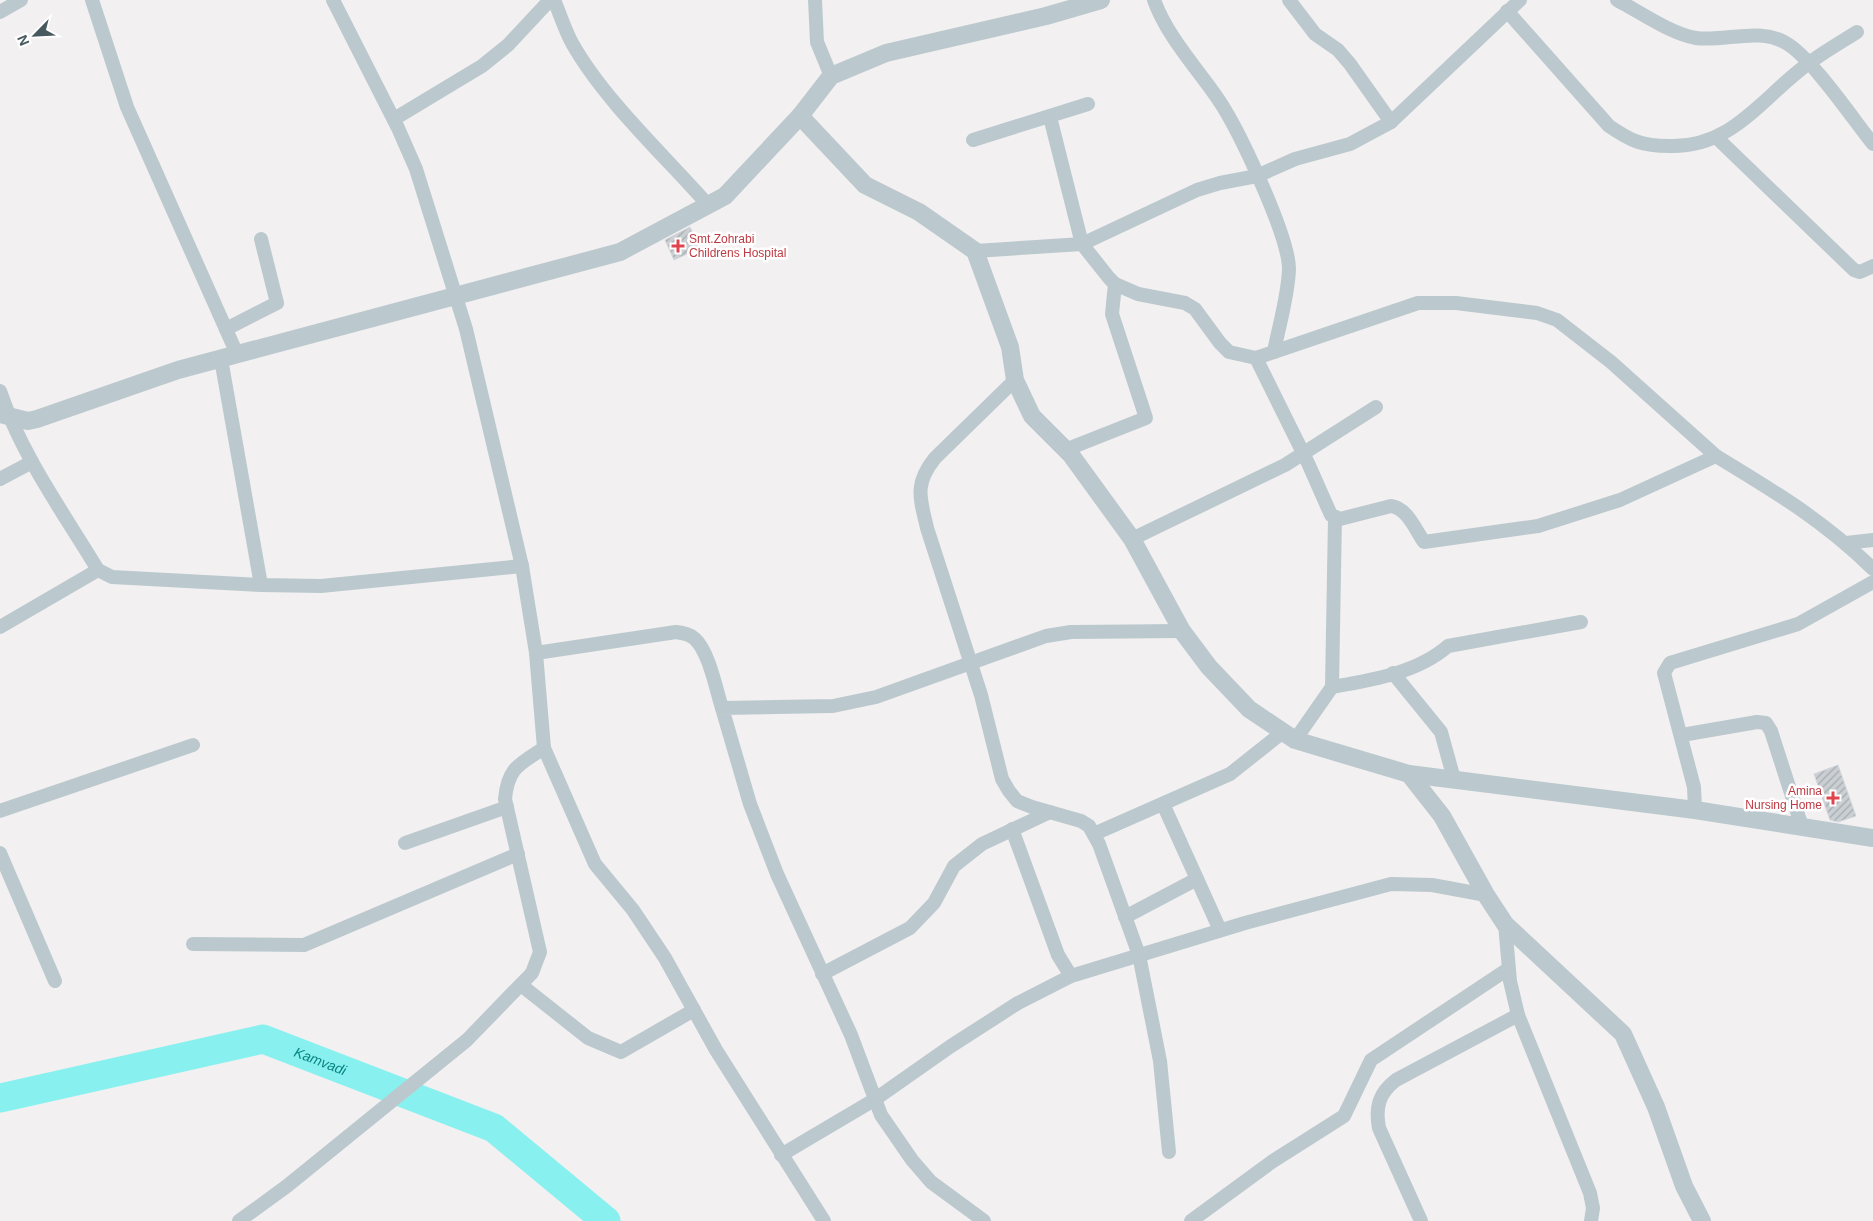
<svg xmlns="http://www.w3.org/2000/svg" width="1873" height="1221" viewBox="0 0 1873 1221" font-family="Helvetica,sans-serif">
<style>
.lines{fill:none;stroke-linecap:round;stroke-linejoin:round}
.river{stroke:#88f1ef;stroke-width:29}
.building{fill:url(#building-hatch);stroke:#d4d8dc}
.minor{stroke:#bbc9ce;stroke-width:14}
.tertiary{stroke:#bbc9ce;stroke-width:18}
.health-dot{fill:#e0444e;stroke:#fff;stroke-width:2}
.labels{text-anchor:middle;stroke-width:5;stroke-linejoin:round;paint-order:stroke}
.health-label{font-size:12px;fill:#be3a42;stroke:#fff;text-anchor:start}
.water-label{font-size:14px;font-style:italic;fill:#088381;stroke:#fff}
</style>
<defs>
<pattern id="building-hatch" width="6" height="6" patternUnits="userSpaceOnUse" patternTransform="scale(1.25)"><rect width="6" height="6" fill="#cacfd3"/><path d="M-1 1l2-2M0 6l6-6M5 7l2-2" fill="none" stroke="#a6abae"/></pattern>
</defs>
<rect width="100%" height="100%" fill="#f3f0f1"/>
<g class="lines">
<path class="river" id="s1" d="M0,1098L263,1039L494,1128L606,1221"/>
</g>
<g class="building">
<polygon points="690,227 700,248 674,260 665,240"/>
<polygon points="1838,765 1856,816 1838,822 1830,820 1814,774"/>
</g>
<g class="lines">
<g class="minor">
<polyline points="92,0 127,107 237,354"/>
<path d="M554,0C560,14 565,30 572,43C604,100 664,155 708,205"/>
<polyline points="815,0 817,42 831,76"/>
<path d="M1154,0C1167,36 1196,67 1218,99C1238,128 1289,236 1289,269C1288,297 1279,325 1274,352"/>
<polyline points="1289,0 1315,34 1338,50 1350,64 1391,122"/>
<path d="M1617,0C1640,12 1671,34 1696,38C1725,42 1759,27 1786,43C1811,57 1853,119 1873,144"/>
<path d="M1507,11L1609,126C1631,141 1642,146 1669,146C1733,148 1762,97 1809,63C1824,52 1841,42 1857,32"/>
<polyline points="0,12 21,0"/>
<path d="M1050,117L1082,244L1109,278L1115,284L1138,294L1185,303L1195,309L1220,343L1229,352L1256,358L1308,463L1331,515L1340,519L1391,506C1407,508 1415,529 1424,542L1538,526L1620,500L1716,456C1774,491 1824,521 1873,569"/>
<polyline points="394,119 482,66 508,45 550,0"/>
<polyline points="1717,138 1854,270 1860,272 1873,266"/>
<polyline points="973,140 1088,104"/>
<polyline points="975,251 1082,244 1197,190 1220,183 1257,176 1295,159 1350,144 1391,122 1520,0"/>
<polyline points="226,329 277,303 261,239"/>
<polyline points="1256,358 1418,303 1456,303 1537,313 1557,320 1611,362 1716,456"/>
<polyline points="221,359 261,585"/>
<path d="M1015,380L935,458C914,484 920,498 927,528L981,695L1002,779L1009,791L1017,801L1032,807L1081,821L1089,826L1099,844L1139,955L1160,1061L1169,1152"/>
<path d="M0,391C22,456 63,512 98,570L112,577L261,585L321,586L522,566"/>
<polyline points="1065,450 1146,418 1112,314 1115,284"/>
<polyline points="0,479 32,462"/>
<polyline points="1132,539 1285,465 1376,407"/>
<polyline points="1846,543 1873,540"/>
<polyline points="0,627 98,570"/>
<path d="M536,653L676,632C683,633 690,634 695,639C709,652 716,689 722,708"/>
<polyline points="1393,673 1441,732 1454,779"/>
<path d="M1332,687C1372,680 1417,673 1448,646L1581,622"/>
<polyline points="1682,735 1757,722 1766,723 1771,731 1802,827"/>
<polyline points="1295,740 1332,687 1335,517"/>
<polyline points="544,748 595,864 633,910 665,958 716,1050 824,1221"/>
<polyline points="1695,810 1694,787 1664,673 1670,663 1798,624 1873,582"/>
<polyline points="0,811 193,745"/>
<polyline points="1012,829 1058,955 1071,976"/>
<polyline points="1094,834 1230,774 1283,732"/>
<polyline points="405,843 507,807"/>
<polyline points="0,853 55,981"/>
<polyline points="1197,879 1220,930"/>
<polyline points="1125,917 1197,879 1163,804"/>
<polyline points="1505,924 1510,981 1518,1015 1590,1193 1593,1208 1591,1221"/>
<polyline points="193,944 304,945 518,854"/>
<polyline points="822,974 910,928 934,903 954,866 982,844 1050,812"/>
<polyline points="521,985 588,1038 621,1052 694,1010"/>
<polyline points="781,1155 874,1100 951,1046 1018,1003 1071,976 1245,923 1391,884 1432,885 1486,895"/>
<path d="M239,1221L287,1186L467,1040L532,973L540,952L505,799C508,767 520,764 544,748L536,653L522,566L466,329L416,169L398,128L333,0"/>
<polyline points="984,1221 931,1182 912,1160 881,1115 851,1035 777,874 750,804 722,708 833,706 876,697 1046,636 1071,632 1182,631"/>
<polyline points="1191,1221 1273,1161 1344,1116 1371,1060 1508,969"/>
<path d="M1421,1221L1379,1128C1375,1107 1379,1093 1396,1080L1518,1015"/>
</g>
<g class="tertiary">
<polyline points="800,116 831,76 886,53 1046,16 1101,0"/>
<polyline points="0,414 28,421 37,419 178,370 620,252 725,196 800,116 865,185 919,212 975,251 1010,347 1015,380 1032,416 1071,455 1132,539 1182,631 1209,667 1249,709 1295,740 1409,774 1695,810 1873,838"/>
<polyline points="1409,774 1442,816 1486,895 1505,924 1623,1034 1656,1107 1684,1186 1702,1221"/>
</g>
</g>
<g class="health-dot">
<path d="M675.5 238.5h5v5h5v5h-5v5h-5v-5h-5v-5h5z"/>
<path d="M1830.5 790.5h5v5h5v5h-5v5h-5v-5h-5v-5h5z"/>
</g>
<g class="labels">
<g class="health-label">
<text x="689" y="243">Smt.Zohrabi<tspan x="689" dy="14">Childrens Hospital</tspan></text>
<text x="1822" y="795" text-anchor="end">Amina<tspan x="1822" dy="14">Nursing Home</tspan></text>
</g>
<g class="water-label">
<text dy="5" stroke="none"><textPath href="#s1" startOffset="331">Kamvadi</textPath></text>
</g>
</g>
<g transform="translate(35 35) rotate(246)" stroke="#ffffff" stroke-width="4" paint-order="stroke">
<path d="M0-4L9 19L0 12L-9 19Z" fill="#47595f"/>
<text y="-8" font-size="14" font-weight="bold" text-anchor="middle" fill="#47595f">N</text>
</g>
</svg>
